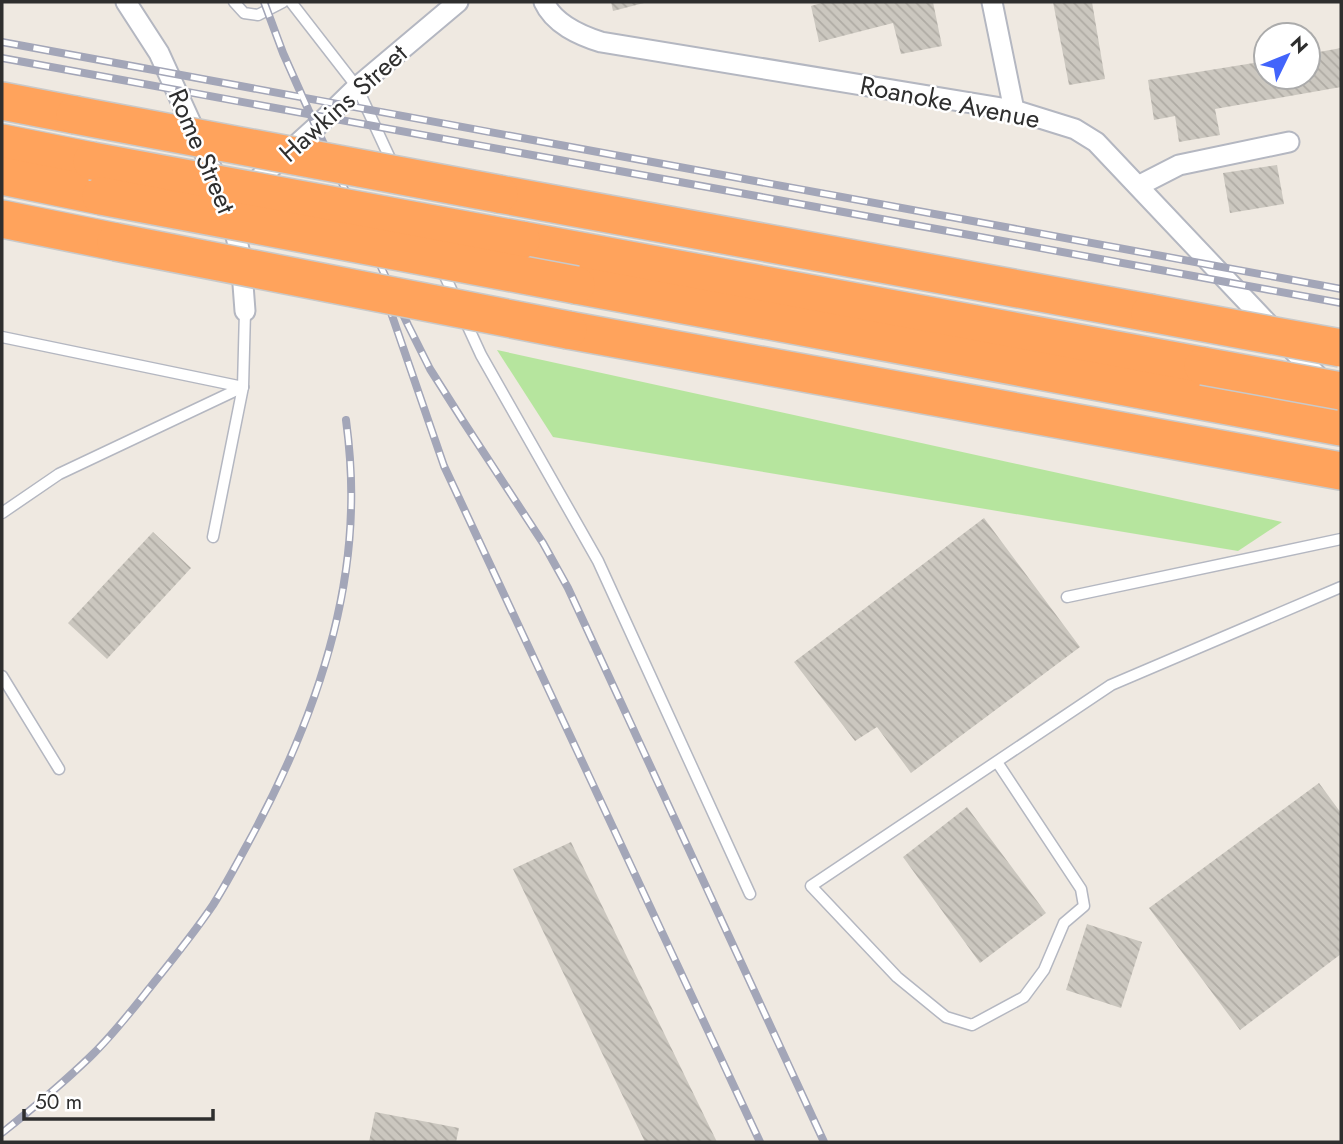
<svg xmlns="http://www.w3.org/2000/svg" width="1343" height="1144" viewBox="0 0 1343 1144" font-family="Jost,sans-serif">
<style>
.grass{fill:#b6e59e}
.building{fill:url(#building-back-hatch)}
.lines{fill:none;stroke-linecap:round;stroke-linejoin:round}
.lane-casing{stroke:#b4b7c1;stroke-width:13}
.street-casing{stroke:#b4b7c1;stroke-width:23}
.highway-casing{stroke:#c9c9c9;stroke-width:40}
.lane{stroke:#fff;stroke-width:10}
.street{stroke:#fff;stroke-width:19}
.highway{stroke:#ffa35c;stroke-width:37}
.rail-casing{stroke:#a3a6b8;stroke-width:8}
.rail{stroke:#fff;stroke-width:5;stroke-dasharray:16;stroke-linecap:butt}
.highway-bridge-casing{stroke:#c9c9c9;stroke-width:40;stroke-linecap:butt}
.highway-bridge{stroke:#ffa35c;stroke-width:37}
.labels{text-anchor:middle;stroke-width:5;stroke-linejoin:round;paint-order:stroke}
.street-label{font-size:26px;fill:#2e2e2e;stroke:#fff}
</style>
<defs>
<pattern id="building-back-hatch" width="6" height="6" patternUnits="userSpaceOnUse" patternTransform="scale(1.75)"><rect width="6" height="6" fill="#cbc7bf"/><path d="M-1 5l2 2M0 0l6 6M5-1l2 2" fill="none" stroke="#afaba4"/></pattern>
</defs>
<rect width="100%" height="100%" fill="#efe9e1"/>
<polygon class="grass" points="497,350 1282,522 1238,551 553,437"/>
<g class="building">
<polygon points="611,2 644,2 644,3 613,11"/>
<polygon points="825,2 933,2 942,46 901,54 893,23 819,42 811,6"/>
<polygon points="1053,2 1092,2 1105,79 1069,85"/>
<polygon points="1341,48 1341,87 1215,109 1220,135 1179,142 1175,116 1154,120 1148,80 1266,61 1266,77 1308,77 1308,54"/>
<polygon points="1277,165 1284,204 1230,213 1223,173"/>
<polygon points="984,518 1080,647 911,773 877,727 855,741 794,662"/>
<polygon points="153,532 191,568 107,659 68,623"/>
<polygon points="1319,783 1341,813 1341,954 1240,1030 1149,908"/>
<polygon points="967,807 1046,913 980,963 903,857"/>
<polygon points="571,842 717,1142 645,1142 513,869"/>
<polygon points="1087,924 1142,942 1121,1008 1066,990"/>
<polygon points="375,1112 459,1128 456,1142 369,1142"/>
</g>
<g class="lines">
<defs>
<g id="lane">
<polyline points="234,2 244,13 258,15 283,2"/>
<polyline points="291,2 357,87 393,165"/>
<polyline points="441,267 455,298"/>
<polyline points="464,318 481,355 598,561 750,894"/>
<polyline points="2,337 243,387"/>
<polyline points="2,513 59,474 243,387"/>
<polyline points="213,537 243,387 245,311"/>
<polyline points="1067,597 1341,539"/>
<polyline points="2,676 59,769"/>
<polyline points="997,762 1081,889 1084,906 1064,923 1044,970 1024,997 972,1025 946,1017 897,977 811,886 1111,685 1341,587"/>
</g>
<g id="street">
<polyline points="126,2 159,53 220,187"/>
<path d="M544,2C554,24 579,35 601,42L1014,110L1075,129L1096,142L1325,384"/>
<polyline points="992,2 1014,110"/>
<polyline points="1138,186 1179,165 1289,142"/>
<polyline points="244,192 316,127 357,87 458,2"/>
<polyline points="231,215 241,258 245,311"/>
</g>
<g id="highway">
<polyline points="2,101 75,115"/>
<polyline points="2,143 92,161"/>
<polyline points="2,176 101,196"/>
<polyline points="499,194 1150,313"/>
<polyline points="2,219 116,242"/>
<polyline points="521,240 1203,366"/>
<polyline points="576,285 1341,427"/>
<polyline points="568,330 1341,471"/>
</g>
</defs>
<use href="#lane" class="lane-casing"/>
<use href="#street" class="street-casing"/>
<use href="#highway" class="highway-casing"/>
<use href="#lane" class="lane"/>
<use href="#street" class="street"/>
<use href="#highway" class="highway"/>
<defs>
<g id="rail">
<polyline points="264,2 283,53 316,127 408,325 430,369 463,421 543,543 568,588 824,1142"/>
<polyline points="2,42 1341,289"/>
<polyline points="2,58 1341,303"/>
<polyline points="387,301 444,466 760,1142"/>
<path d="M2,1133C32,1109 62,1084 90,1057C113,1035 132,1010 152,985C173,959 194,933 213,905C225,886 236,865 247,845C303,743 348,628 351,510C352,480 350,450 346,420"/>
</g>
</defs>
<use href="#rail" class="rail-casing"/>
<use href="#rail" class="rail"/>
<defs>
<g id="highway-bridge">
<polyline points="75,115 499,194"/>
<polyline points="92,161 521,240"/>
<polyline points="101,196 576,285"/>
<polyline points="116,242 568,330"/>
<polyline points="1150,313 1341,348"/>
<polyline points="1203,366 1341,391"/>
</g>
</defs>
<use href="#highway-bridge" class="highway-bridge-casing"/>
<use href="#highway-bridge" class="highway-bridge"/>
</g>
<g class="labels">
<g class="street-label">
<text transform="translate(950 102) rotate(11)" y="9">Roanoke Avenue</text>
<text transform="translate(343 103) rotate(-42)" y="9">Hawkins Street</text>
<text transform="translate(202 151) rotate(67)" y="9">Rome Street</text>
</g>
</g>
<rect width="1343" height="1144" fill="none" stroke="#2e2e2e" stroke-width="7"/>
<g transform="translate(1287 56) rotate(47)"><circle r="33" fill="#ffffff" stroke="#ababab" stroke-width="2"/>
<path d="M0-5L12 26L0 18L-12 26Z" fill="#4264fb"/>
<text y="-10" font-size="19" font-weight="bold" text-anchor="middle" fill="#2e2e2e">N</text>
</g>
<path d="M24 1109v10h189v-10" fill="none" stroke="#2e2e2e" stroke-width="3.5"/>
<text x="35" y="1109" font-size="21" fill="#2e2e2e" stroke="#ffffff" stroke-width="5" paint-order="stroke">50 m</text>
</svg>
